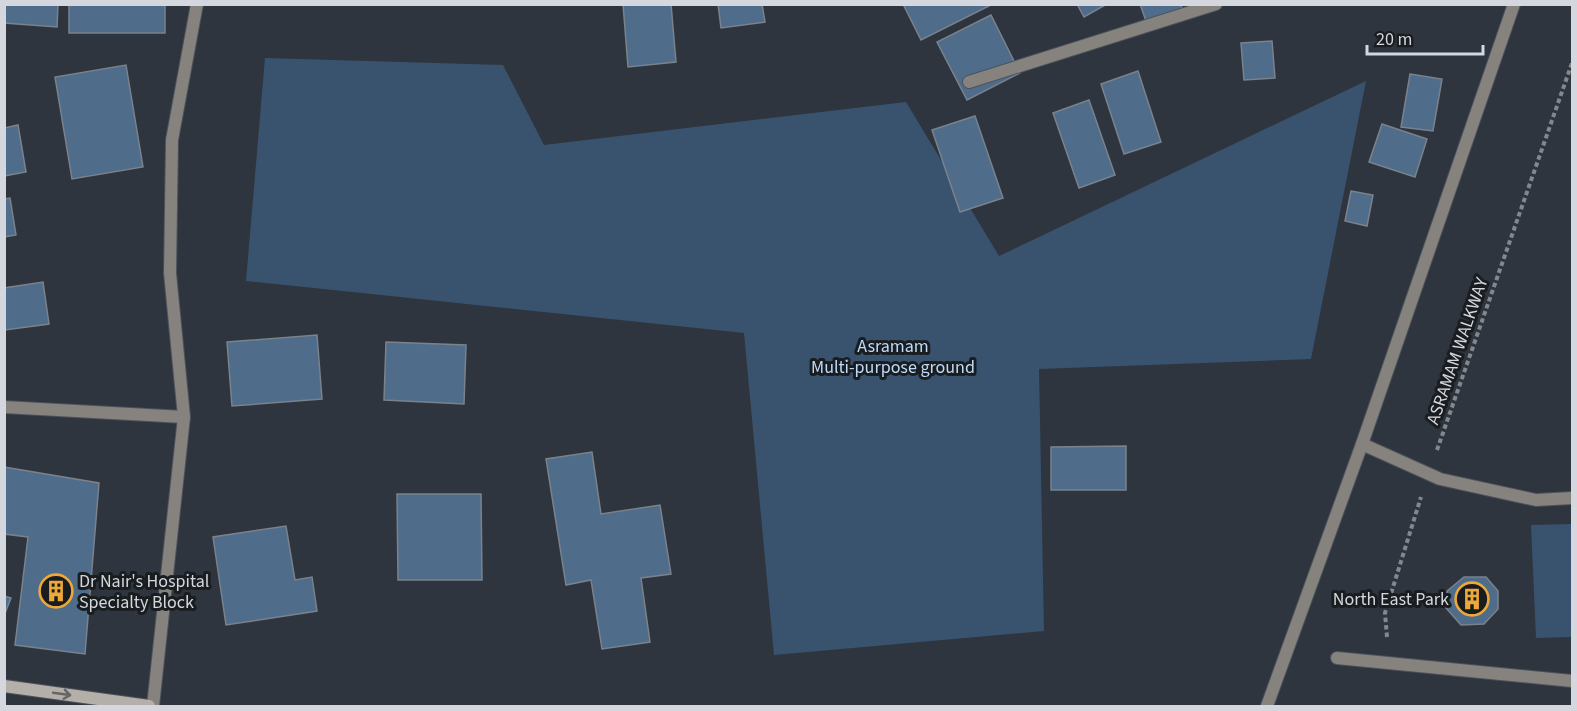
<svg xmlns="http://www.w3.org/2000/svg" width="1577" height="711" viewBox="0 0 1577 711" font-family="'Source Sans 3',sans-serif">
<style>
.green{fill:#39536f}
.building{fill:#4f6c8b;stroke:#7a828c;stroke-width:1.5}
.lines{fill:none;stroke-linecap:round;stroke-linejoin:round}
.pedestrian-casing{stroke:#4c525b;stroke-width:14}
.minor-casing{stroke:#4c525b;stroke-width:14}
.secondary-casing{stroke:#4c525b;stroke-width:14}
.path{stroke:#838890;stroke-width:4;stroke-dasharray:4.5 3;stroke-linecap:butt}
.pedestrian{stroke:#86837e;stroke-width:12}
.minor{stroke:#86837e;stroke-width:12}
.secondary{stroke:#b4afa8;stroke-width:12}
.oneway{stroke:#666664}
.labels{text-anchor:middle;stroke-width:6;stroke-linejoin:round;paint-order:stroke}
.park-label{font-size:18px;fill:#bddafa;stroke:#191d20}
.street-label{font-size:18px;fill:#d4d8de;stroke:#191d20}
.poi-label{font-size:18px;fill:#d4d8de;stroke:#191d20;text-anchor:start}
</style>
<rect width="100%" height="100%" fill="#2e353e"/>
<g class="green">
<polygon points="265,58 503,65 544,145 906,102 999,256 1366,81 1311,359 1039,369 1044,631 774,655 744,333 246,281"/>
<polygon points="1572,524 1572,637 1536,638 1531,525"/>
</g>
<g class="building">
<polygon points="4,4 58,4 57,27 4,23"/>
<rect x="69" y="4" width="96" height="29"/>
<polygon points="623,4 671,4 676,62 628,67"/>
<polygon points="718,4 762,4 765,22 721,28"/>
<polygon points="903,4 988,4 989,6 921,40"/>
<polygon points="1077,4 1107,4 1084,17"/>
<polygon points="1140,4 1181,4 1182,9 1146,21"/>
<polygon points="991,15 1020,73 967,100 937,42"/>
<polygon points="1272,41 1275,78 1244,80 1241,43"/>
<polygon points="126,65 143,167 72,179 55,77"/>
<polygon points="1138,71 1161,142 1124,154 1101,84"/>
<polygon points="1410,74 1442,79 1433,131 1401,127"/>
<polygon points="1089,100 1115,175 1079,188 1053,113"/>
<polygon points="975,116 1003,198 960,212 932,130"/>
<polygon points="1382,124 1427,139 1415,177 1369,162"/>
<polygon points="18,125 26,172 4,176 4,128"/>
<polygon points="1351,191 1373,195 1367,226 1345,221"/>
<polygon points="10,198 16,235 4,237 4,199"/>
<polygon points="43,282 49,324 5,330 4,288"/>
<polygon points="317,335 322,399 232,406 227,342"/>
<polygon points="386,342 466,345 464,404 384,400"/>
<polygon points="1126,446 1126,490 1051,490 1051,447"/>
<polygon points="592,452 601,514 660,505 671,574 641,578 650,642 602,649 591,580 566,585 546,459"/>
<polygon points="4,467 99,483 85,654 15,645 28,537 4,534"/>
<polygon points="397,494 481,494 482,580 398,580"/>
<polygon points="286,526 295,580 312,577 317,611 226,625 213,537"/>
<polygon points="1464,577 1486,577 1498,591 1498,609 1484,624 1461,625 1446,608 1447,591"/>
<polygon points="4,596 11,598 4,616"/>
</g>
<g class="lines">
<defs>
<polyline id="pedestrian" points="1337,658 1572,681"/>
<g id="minor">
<polyline points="969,82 1216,4"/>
<polyline points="4,407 184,417"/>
<polyline points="1362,444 1440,479 1536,500 1572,498"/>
<polyline points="153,706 184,417 170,273 172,140 197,4"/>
<polyline points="1267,706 1362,444 1514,4"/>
</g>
<polyline id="secondary" points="4,686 149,706"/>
</defs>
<use href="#pedestrian" class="pedestrian-casing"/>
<use href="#minor" class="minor-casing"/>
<use href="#secondary" class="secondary-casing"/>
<g class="path">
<polyline points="1437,450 1572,63"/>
<polyline points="1387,637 1385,613 1421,497"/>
</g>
<use href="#pedestrian" class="pedestrian"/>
<use href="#minor" class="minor"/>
<use href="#secondary" class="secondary"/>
</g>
<defs><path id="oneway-shaft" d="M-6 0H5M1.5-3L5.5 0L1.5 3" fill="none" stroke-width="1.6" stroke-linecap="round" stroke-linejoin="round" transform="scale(1.5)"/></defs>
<use class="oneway" href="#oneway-shaft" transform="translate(62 694) rotate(8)"/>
<defs>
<symbol id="building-ring" viewBox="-11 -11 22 22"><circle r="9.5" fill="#191d20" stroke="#eca93a" stroke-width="1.5"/><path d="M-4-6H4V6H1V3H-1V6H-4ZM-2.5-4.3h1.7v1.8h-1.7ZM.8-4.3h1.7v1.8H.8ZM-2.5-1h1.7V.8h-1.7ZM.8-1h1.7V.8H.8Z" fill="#eca93a"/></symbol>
</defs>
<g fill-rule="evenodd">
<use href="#building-ring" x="37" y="572" width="38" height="38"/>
<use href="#building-ring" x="1453" y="580" width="38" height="38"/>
</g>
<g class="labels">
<g class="park-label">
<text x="893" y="352">Asramam<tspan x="893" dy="21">Multi-purpose ground</tspan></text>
</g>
<g class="street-label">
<text transform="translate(1457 351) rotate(-71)" y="6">ASRAMAM WALKWAY</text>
</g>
<g class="poi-label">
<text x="79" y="587">Dr Nair's Hospital<tspan x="79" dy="21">Specialty Block</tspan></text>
<text x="1449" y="605" text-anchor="end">North East Park</text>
</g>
</g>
<rect width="1577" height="711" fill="none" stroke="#d4d8de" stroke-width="12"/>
<path d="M1367 45v9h116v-9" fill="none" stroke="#d4d8de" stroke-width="3"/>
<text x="1376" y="45" font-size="18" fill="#d4d8de" stroke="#191d20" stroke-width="4.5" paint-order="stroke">20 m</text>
</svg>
